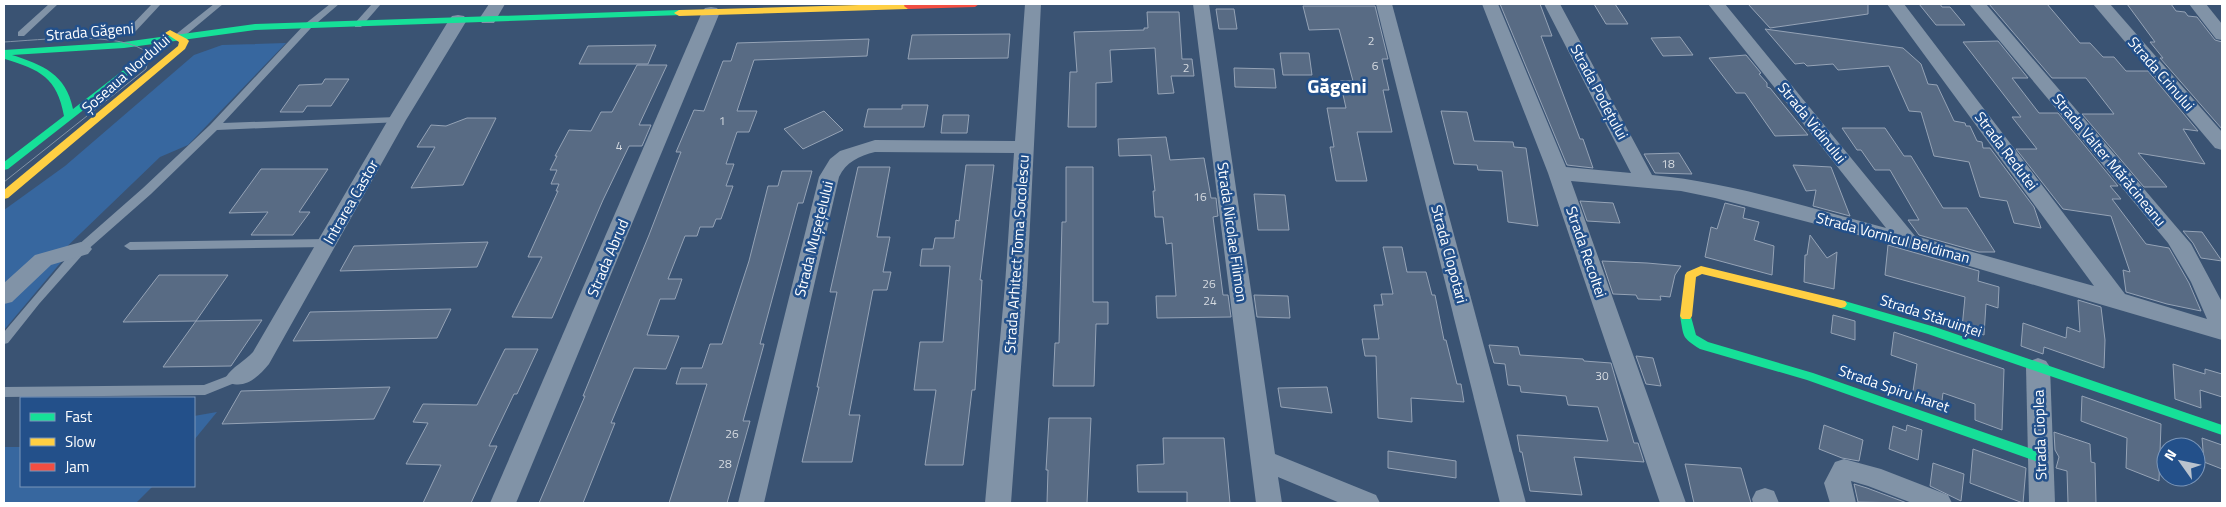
<svg xmlns="http://www.w3.org/2000/svg" width="2226" height="507" viewBox="0 0 2226 507" font-family="'Titillium Web',sans-serif">
<style>
.green{fill:#37679f}
.building{fill:#586b84;stroke:#95a3b6}
.lines{fill:none;stroke-linecap:round;stroke-linejoin:round}
.lane{fill:#8193a7;fill-rule:evenodd}
.street{fill:#8193a7;fill-rule:evenodd}
.fast{fill:#16e098;fill-rule:evenodd}
.slow{fill:#ffcf43;fill-rule:evenodd}
.jam{fill:#f24e42;fill-rule:evenodd}
.tram{stroke:#8192a6;stroke-width:1}
.labels{text-anchor:middle;stroke-width:5;stroke-linejoin:round;paint-order:stroke}
.number-label{font-size:12px;fill:#d5dae0}
.street-label{font-size:15px;fill:#fff;stroke:#23508a}
.district-label{font-size:20px;font-weight:bold;fill:#fff;stroke:#23508a}
</style>
<rect width="100%" height="100%" fill="#3a5373"/>
<g class="green">
<polygon points="286,43 188,145 160,157 55,258 62,261 4,330 4,210 65,166 194,55 222,45"/>
<polygon points="217,412 194,440 194,416"/>
<polygon points="4,447 21,447 21,486 153,486 136,503 4,503"/>
</g>
<g class="building">
<polygon points="1500,4 1540,4 1552,36 1541,36 1580,139 1583,139 1593,168 1567,165"/>
<polygon points="1594,4 1615,4 1628,24 1606,24"/>
<polygon points="1748,4 1868,4 1868,14 1770,28"/>
<polygon points="1919,4 1940,4 1942,7 1950,7 1965,25 1936,25"/>
<polygon points="1989,4 2047,4 2080,43 2090,43 2103,57 2114,57 2126,71 2148,71 2198,131 2183,129 2205,164 2138,153 2167,187 2144,187 2082,114 2114,114 2086,78 2052,78"/>
<polygon points="2127,4 2171,4 2176,11 2185,12 2188,16 2197,17 2215,40 2222,42 2222,129 2160,58 2163,58 2150,42 2155,42"/>
<polygon points="1303,6 1375,6 1388,59 1382,59 1389,90 1383,90 1392,132 1357,132 1367,181 1336,181 1330,147 1334,147 1327,108 1346,108 1340,81 1353,81 1339,29 1309,30"/>
<polygon points="1216,9 1234,9 1237,29 1219,29"/>
<polygon points="1147,12 1179,12 1182,59 1192,59 1194,76 1171,76 1174,93 1158,94 1155,48 1110,50 1112,82 1096,83 1096,127 1068,127 1070,72 1077,72 1074,32 1144,30 1144,28 1148,28"/>
<polygon points="1765,29 1903,48 1921,64 1928,84 1937,85 1954,121 1965,123 1966,126 1970,126 1977,141 1982,142 1983,148 1990,148 2034,207 2041,228 2014,223 2007,201 1980,197 1969,162 1934,156 1921,112 1909,111 1889,66 1838,70 1833,64 1807,66 1804,63 1795,64"/>
<polygon points="1010,34 1008,58 908,59 912,35"/>
<polygon points="1680,37 1693,55 1663,56 1651,38"/>
<polygon points="869,39 867,56 754,60 737,111 757,111 749,132 737,132 726,164 734,164 726,186 733,186 721,219 716,219 713,227 700,227 697,236 685,236 668,279 682,279 675,299 660,299 647,335 679,336 666,369 634,368 611,423 615,423 583,503 539,503 585,396 583,396 649,235 681,152 676,152 694,110 704,111 723,61 731,61 737,43"/>
<polygon points="1998,41 2028,78 2012,78 2039,113 2058,113 2118,186 2110,186 2121,199 2112,199 2146,244 2169,248 2189,283 2201,311 2167,304 2126,292 2123,270 2130,272 2111,216 2063,209 2016,149 2037,149 2012,117 2021,117 1963,42"/>
<polygon points="656,45 648,64 579,64 588,46"/>
<polygon points="1280,53 1309,53 1312,75 1283,75"/>
<polygon points="1746,55 1761,73 1759,74 1767,83 1767,87 1770,88 1808,135 1775,136 1745,93 1736,93 1709,58"/>
<polygon points="637,65 667,65 639,125 651,125 642,146 629,146 603,200 552,318 512,317 542,257 528,257 558,191 556,191 559,184 551,184 557,170 550,170 557,156 555,156 569,130 591,131 601,112 612,112"/>
<polygon points="1234,68 1274,69 1276,88 1235,87"/>
<polygon points="325,79 349,79 331,106 307,106 303,112 280,112 299,85 322,84"/>
<polygon points="902,105 928,105 924,127 864,127 868,109 902,109"/>
<polygon points="824,111 843,130 803,149 784,129"/>
<polygon points="1441,111 1467,112 1474,141 1513,142 1514,147 1526,148 1538,226 1508,222 1502,171 1478,170 1477,165 1454,164"/>
<polygon points="943,115 969,115 967,133 941,133"/>
<polygon points="467,118 496,118 463,185 411,188 435,147 417,147 431,125 446,126"/>
<polygon points="1842,128 1885,128 1904,156 1911,156 1943,208 1967,208 1995,252 1979,252 1919,235 1908,220 1919,220 1890,170 1875,170 1861,150 1857,150"/>
<polygon points="1166,137 1170,160 1204,158 1211,198 1216,198 1218,216 1213,217 1223,295 1228,295 1231,317 1157,318 1156,296 1176,296 1172,243 1166,244 1163,217 1155,217 1153,191 1155,191 1151,155 1119,156 1118,139"/>
<polygon points="1679,153 1692,174 1655,173 1644,154"/>
<polygon points="966,165 994,165 980,280 982,280 975,390 972,390 963,465 925,465 936,390 914,390 920,342 943,342 950,266 920,266 922,249 933,249 935,238 954,238 956,220 959,221"/>
<polygon points="1793,165 1831,167 1850,216 1813,206 1816,190 1806,191"/>
<polygon points="858,167 890,167 877,237 890,237 883,272 891,272 887,290 873,290 849,415 860,415 852,462 802,462 819,387 817,387 837,292 830,292"/>
<polygon points="1066,167 1093,167 1093,302 1108,302 1108,324 1096,324 1094,386 1053,386 1055,343 1059,343 1062,222 1066,222"/>
<polygon points="261,169 328,169 299,212 310,212 293,235 251,235 268,212 229,213"/>
<polygon points="782,171 812,171 803,203 798,203 760,344 764,344 743,421 750,421 727,503 669,503 707,384 676,384 681,368 702,368 710,344 722,344 749,261 768,186 778,186"/>
<polygon points="1254,194 1285,195 1289,230 1258,230"/>
<polygon points="1580,201 1613,203 1620,223 1587,221"/>
<polygon points="1725,203 1745,208 1743,218 1759,222 1754,240 1774,246 1772,275 1705,257 1711,227 1717,229"/>
<polygon points="2183,231 2202,232 2222,261 2201,258 2193,243"/>
<polygon points="1810,235 1827,258 1837,252 1834,289 1804,282 1805,255 1807,255"/>
<polygon points="488,242 477,267 340,271 354,246"/>
<polygon points="1888,245 1979,271 1978,281 1999,287 1998,308 1986,304 1984,335 1962,328 1965,297 1885,275"/>
<polygon points="1383,247 1402,247 1407,272 1426,272 1432,295 1435,295 1444,340 1446,340 1457,384 1461,384 1464,402 1411,398 1412,422 1378,418 1376,356 1365,356 1362,339 1379,339 1374,305 1383,305 1381,294 1393,294"/>
<polygon points="1602,261 1647,263 1681,266 1675,275 1670,297 1660,296 1661,300 1638,299 1636,295 1613,294"/>
<polygon points="159,275 228,275 196,321 123,322"/>
<polygon points="1254,295 1288,296 1290,318 1257,317"/>
<polygon points="2078,300 2101,307 2105,340 2104,368 2044,347 2043,354 2021,346 2023,323 2066,338 2067,327 2080,332"/>
<polygon points="451,309 437,338 293,341 310,312"/>
<polygon points="1833,315 1855,321 1855,340 1831,333"/>
<polygon points="262,320 231,366 163,367 196,321"/>
<polygon points="1894,332 2004,369 2002,430 1975,420 1975,404 1943,393 1941,408 1912,398 1917,364 1891,355"/>
<polygon points="1489,345 1518,347 1520,355 1583,359 1584,361 1611,363 1634,443 1638,443 1644,462 1574,457 1582,495 1530,491 1522,452 1520,452 1517,435 1608,441 1598,407 1568,405 1566,396 1521,392 1520,386 1508,385 1505,364 1494,363"/>
<polygon points="505,349 538,349 517,394 514,394 489,446 497,446 471,503 423,503 441,465 406,464 428,423 413,422 423,404 477,405"/>
<polygon points="1636,356 1653,358 1661,386 1646,384"/>
<polygon points="2173,364 2205,374 2205,369 2222,374 2222,397 2200,390 2201,408 2175,399"/>
<polygon points="390,387 374,419 222,424 241,391"/>
<polygon points="1327,387 1332,413 1281,407 1278,388"/>
<polygon points="2082,396 2161,424 2159,481 2126,468 2127,438 2081,421"/>
<polygon points="1049,418 1091,418 1087,503 1047,503 1048,470 1046,470"/>
<polygon points="1824,425 1863,440 1859,461 1842,458 1819,449"/>
<polygon points="1907,425 1922,430 1918,460 1889,449 1893,426 1906,431"/>
<polygon points="2054,432 2090,444 2091,462 2095,463 2096,503 2068,503 2067,471 2056,468 2059,457 2055,450"/>
<polygon points="1163,438 1224,438 1230,503 1187,503 1187,492 1138,492 1137,465 1164,464"/>
<polygon points="2202,438 2222,445 2222,469 2204,462"/>
<polygon points="1973,449 2026,468 2023,503 1970,483"/>
<polygon points="1388,451 1456,461 1456,478 1388,468"/>
<polygon points="1933,463 1964,474 1961,501 1930,486"/>
<polygon points="1685,464 1741,468 1751,503 1694,503"/>
<polygon points="1854,484 1867,488 1907,503 1858,502"/>
</g>
<g class="lines">
<g class="lane">
<polygon points="49,4 58,4 24,36 18,36 18,32"/>
<polygon points="152,4 161,4 134,33 128,33 128,29"/>
<polygon points="214,4 223,4 181,39 175,39 175,35"/>
<polygon points="330,4 339,4 311,28 223,123 397,117 402,120 401,122 217,130 151,194 85,252 39,304 8,343 4,344 4,332 77,246 143,188 210,125 305,24"/>
<polygon points="372,4 381,4 361,27 355,27 355,23"/>
<polygon points="328,239 334,243 328,247 130,250 124,246 130,242"/>
<polygon points="238,372 242,374 244,377 242,380 205,395 4,397 4,387 204,385"/>
</g>
<g class="street">
<polygon points="489,4 505,4 494,23 482,23 479,19"/>
<path d="M1025,4H1041L1027,285L1011,503H985L1005,285L1014,153L875,152C859,156 846,162 839,177L764,503H738L819,177L830,159L840,151L875,140L1015,141Z"/>
<polygon points="1193,4 1209,4 1275,454 1376,495 1380,503 1340,503 1278,477 1282,503 1256,503"/>
<polygon points="1376,4 1392,4 1526,503 1500,503"/>
<path d="M1482,4H1498L1566,167L1631,173L1544,4H1560L1652,175C1730,182 1810,208 1886,228L1708,4H1725L1915,236L2094,286L1887,4H1904L2125,294L2207,319L2191,282L2168,243L1969,4H1986L2191,244L2222,302V340L1908,248L1715,198L1681,191L1571,181L1686,503H1660L1548,173Z"/>
<polygon points="2093,4 2110,4 2222,132 2222,150 2215,148"/>
<polygon points="2189,4 2206,4 2222,24 2222,40 2216,39"/>
<polygon points="711,7 717,8 720,12 516,503 490,503 702,12 705,8"/>
<path d="M458,15L464,16L467,20L406,120L269,364C259,376 246,389 230,383L226,377C232,367 245,361 253,352L388,120L449,20L452,16Z"/>
<polygon points="81,242 88,244 92,249 88,254 51,265 12,302 4,304 4,283 35,255"/>
<polygon points="2038,358 2046,361 2050,367 2055,503 2029,503 2026,367 2030,361"/>
<polygon points="1844,459 1881,469 1948,495 1952,503 1912,503 1868,486 1851,481 1856,503 1830,503 1824,483 1835,462"/>
<polygon points="1765,488 1774,491 1779,503 1753,503 1752,499 1756,491"/>
</g>
<g class="fast">
<path d="M679,10L682,11V15L255,30L124,48L12,55C43,65 66,74 73,109L152,48L155,47L160,50L8,169L4,170V162L64,116C57,77 40,70 5,59L4,50L124,42L255,24Z"/>
<polygon points="1841,300 1935,327 2222,425 2222,435 1928,334 1837,307 1835,304 1837,301"/>
<path d="M1686,312L1690,313L1696,335L1708,342L1813,373L2046,454L2048,458L2046,462L2041,463L1807,380L1700,349C1681,337 1684,337 1680,316L1682,313Z"/>
</g>
<g class="slow">
<polygon points="894,4 910,4 912,6 908,9 679,16 674,13 679,10"/>
<polygon points="170,30 187,39 189,41 185,49 8,198 4,199 4,190 178,46 179,42 165,33"/>
<polygon points="1701,266 1841,300 1845,301 1847,304 1845,307 1841,308 1702,274 1696,277 1692,316 1690,319 1682,319 1680,316 1685,275 1687,272"/>
</g>
<polygon class="jam" points="905,4 979,4 975,7 908,9 904,6"/>
<path class="tram" d="M4,42C39,40 123,30 149,54L146,69L4,182"/>
</g>
<g class="labels">
<g class="number-label">
<text x="1371" y="45">2</text>
<text x="1375" y="70">6</text>
<text x="1186" y="72">2</text>
<text x="722" y="125">1</text>
<text x="619" y="150">4</text>
<text x="1668" y="168">18</text>
<text x="1200" y="201">16</text>
<text x="1209" y="288">26</text>
<text x="1210" y="305">24</text>
<text x="1602" y="380">30</text>
<text x="732" y="438">26</text>
<text x="725" y="468">28</text>
</g>
<g class="street-label">
<text transform="translate(90 32) rotate(-5)" y="5">Strada Găgeni</text>
<text transform="translate(126 74) rotate(-41)" y="5">Șoseaua Nordului</text>
<text transform="translate(2161 74) rotate(49)" y="5">Strada Crinului</text>
<text transform="translate(1599 92) rotate(62)" y="5">Strada Podețului</text>
<text transform="translate(1812 123) rotate(51)" y="5">Strada Vidinului</text>
<text transform="translate(2006 151) rotate(53)" y="5">Strada Redutei</text>
<text transform="translate(2109 160) rotate(50)" y="5">Strada Valter Mărăcineanu</text>
<text transform="translate(351 202) rotate(-60)" y="5">Intrarea Castor</text>
<text transform="translate(1232 232) rotate(82)" y="5">Strada Nicolae Filimon</text>
<text transform="translate(1893 238) rotate(15)" y="5">Strada Vornicul Beldiman</text>
<text transform="translate(814 239) rotate(-76)" y="5">Strada Mușețelului</text>
<text transform="translate(1586 252) rotate(71)" y="5">Strada Recoltei</text>
<text transform="translate(1017 254) rotate(-86)" y="5">Strada Arhitect Toma Socolescu</text>
<text transform="translate(1449 254) rotate(75)" y="5">Strada Clopotari</text>
<text transform="translate(608 258) rotate(-67)" y="5">Strada Abrud</text>
<text transform="translate(1931 316) rotate(18)" y="5">Strada Stăruinței</text>
<text transform="translate(1894 389) rotate(19)" y="5">Strada Spiru Haret</text>
<text transform="translate(2040 435) rotate(-92)" y="5">Strada Cioplea</text>
</g>
<g class="district-label">
<text x="1337" y="93">Găgeni</text>
</g>
</g>
<rect width="2226" height="507" fill="none" stroke="#ffffff" stroke-width="10"/>
<rect x="20" y="397" width="175" height="90" fill="#23508a" stroke="#7b96b9"/>
<rect x="30" y="413" width="25" height="8" fill="#16e098" stroke="#7b96b9"/>
<text x="65" y="422" font-size="15" fill="#ffffff">Fast</text>
<rect x="30" y="438" width="25" height="8" fill="#ffcf43" stroke="#7b96b9"/>
<text x="65" y="447" font-size="15" fill="#ffffff">Slow</text>
<rect x="30" y="463" width="25" height="8" fill="#f24e42" stroke="#7b96b9"/>
<text x="65" y="472" font-size="15" fill="#ffffff">Jam</text>
<g transform="translate(2181 462) rotate(303)"><circle r="24" fill="#23508a" stroke="#7b96b9"/>
<path d="M0-4L9 19L0 12L-9 19Z" fill="#bac3ce"/>
<text y="-8" font-size="14" font-weight="bold" text-anchor="middle" fill="#ffffff">N</text>
</g>
</svg>
